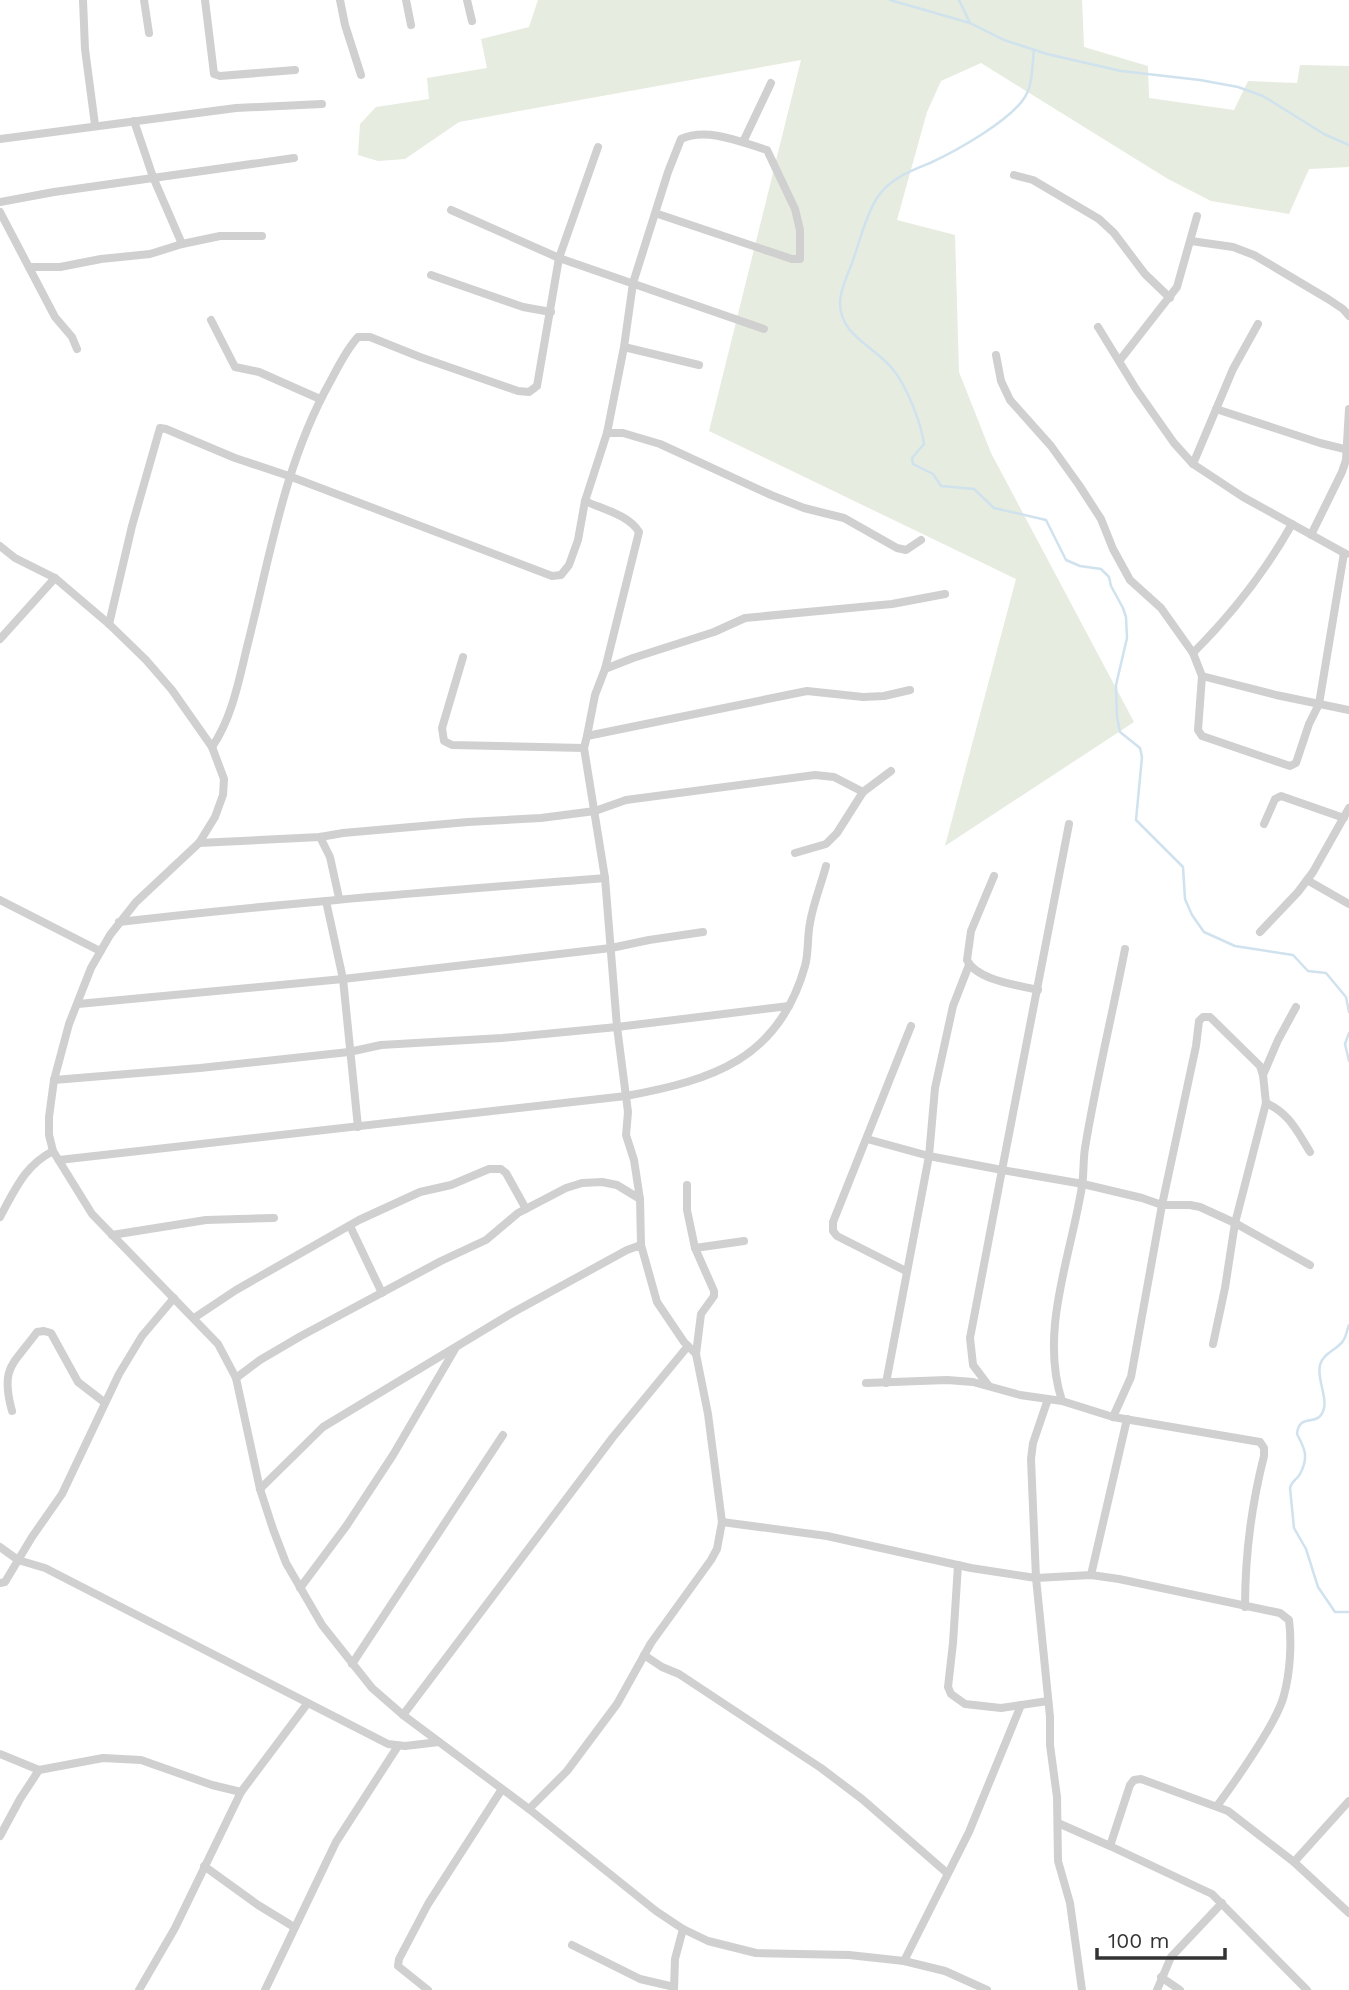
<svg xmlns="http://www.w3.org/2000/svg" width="1349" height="1990" viewBox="0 0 1349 1990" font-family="'Work Sans',sans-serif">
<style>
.green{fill:#e6ecdf}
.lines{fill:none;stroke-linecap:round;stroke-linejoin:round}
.stream{stroke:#cfe2ee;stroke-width:2.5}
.minor{stroke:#d0d0d0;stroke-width:8}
</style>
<rect width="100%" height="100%" fill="#fff"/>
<polygon class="green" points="538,0 1082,0 1084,47 1148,66 1149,98 1234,110 1248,81 1297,83 1300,65 1349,66 1349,167 1309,169 1289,214 1211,201 1168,179 981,63 941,81 927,112 897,220 955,235 959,372 991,453 1134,722 945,846 1016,579 709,431 801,60 459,122 405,159 378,161 358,155 360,124 376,107 429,99 427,78 487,68 481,39 529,27"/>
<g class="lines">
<g class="stream">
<polyline points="890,0 970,23 1004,40 1047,54 1121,71 1200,80 1238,87 1263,96 1324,134 1349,145"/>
<polyline points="959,0 970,23"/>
<path d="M1034,50C1032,65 1033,84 1025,97C1010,121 956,151 930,163C910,171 889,179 877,198C866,215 861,237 854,257C850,271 840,287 840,303C840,335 872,345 891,367C906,384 921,422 924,444L912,458L913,464L933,474L941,486L974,489L994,508L1046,520L1066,560L1080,566L1101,569L1109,577L1111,586L1123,608L1126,617L1127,638L1116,685L1117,717L1120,732L1140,748L1142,757L1136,820L1183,867L1185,899L1192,915L1204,932L1235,946L1293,955L1308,971L1326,973L1346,997L1349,1012"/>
<polyline points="1349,1033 1345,1044 1349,1061"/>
<path d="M1349,1325C1347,1330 1346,1337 1343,1341C1337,1350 1323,1353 1320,1365C1316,1380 1331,1402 1321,1415C1314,1425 1299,1414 1297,1434C1305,1449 1309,1457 1300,1474C1297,1480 1292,1480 1290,1488L1294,1528L1306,1549L1318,1587L1335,1612H1349"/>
</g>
<g class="minor">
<polyline points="83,0 85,49 95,125"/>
<polyline points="144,0 149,33"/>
<polyline points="205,0 214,74 220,76 295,70"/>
<polyline points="340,0 345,25 361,75"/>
<polyline points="406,0 411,25"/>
<polyline points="467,0 472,21"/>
<polyline points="134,121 153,177 182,244"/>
<polyline points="0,139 236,108 322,104"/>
<polyline points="743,142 771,83"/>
<polyline points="1014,175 1033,180 1099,219 1114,233 1145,274 1170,298"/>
<polyline points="0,202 54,192 294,158"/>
<polyline points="451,210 559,258 764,329"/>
<polyline points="0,212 55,317 72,337 77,349"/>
<polyline points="1191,241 1233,247 1254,255 1328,299 1343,309 1349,316"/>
<polyline points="29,267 60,267 101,259 150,254 182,244 220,236 262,236"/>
<polyline points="431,275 523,307 551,312"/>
<polyline points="211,320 235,367 259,372 320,399"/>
<polyline points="1098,327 1136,389 1174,443 1193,464 1243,497 1346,554"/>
<polyline points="624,347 699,365"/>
<polyline points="996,355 1001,381 1010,400 1051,446 1079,485 1101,519 1113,549 1130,580 1161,608 1193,653 1202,676 1198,730 1202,736 1290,766 1296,763 1309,724 1319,704 1344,553"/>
<polyline points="1120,360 1177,287 1197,216"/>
<polyline points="1216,409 1320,443 1349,450"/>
<polyline points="607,433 623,433 660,444 771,495 804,508 844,518 897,548 906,550 921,540"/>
<polyline points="1193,464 1233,369 1258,324"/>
<path d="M585,501C602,509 629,515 639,532L605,669"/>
<polyline points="1311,535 1342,472 1346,460 1349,409"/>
<polyline points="0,546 15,558 55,578 109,624 146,660 172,690 212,747 224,779 223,795 215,817 199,843 136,902 110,935 91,968 69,1024 54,1080 49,1117 49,1135 53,1151 92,1214 218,1344 236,1378 260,1489 273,1529 286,1563 322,1625 372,1688 403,1715 529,1809 656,1911 683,1929 708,1941 756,1953 849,1955 904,1961 945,1971 987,1990"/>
<path d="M109,624L132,526L160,428L166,429L235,458L289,476L552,576L561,575L569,565L578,540L585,501L607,433L624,347L633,283L668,172L681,139C707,127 741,142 767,150L795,209L800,230V259H792L655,213"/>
<polyline points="0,639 55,578"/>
<path d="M1193,653C1232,614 1265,572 1292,524"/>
<polyline points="463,657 442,728 444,741 452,745 584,748"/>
<polyline points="1202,676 1276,695 1349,710"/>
<polyline points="587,736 595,695 605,669 633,658 714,632 745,618 892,604 945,594"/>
<path d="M212,747C232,718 239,680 247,647C270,557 284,464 330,382C338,367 346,350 358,337H370L420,357L518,391L529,392L537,386L559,258L598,147"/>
<polyline points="1069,824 1002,1170 1083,1184 1142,1198 1162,1205 1190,1205 1200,1207 1235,1223 1310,1265"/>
<polyline points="1264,824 1275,799 1281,796 1344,818"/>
<polyline points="320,837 330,857 339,898"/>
<polyline points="199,843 320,837 343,833 468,822 541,818 595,811 626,800 815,775 834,777 863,792 891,771"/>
<polyline points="795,853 826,844 837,833 863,792"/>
<path d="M994,876L971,931L967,960C976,980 1018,985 1038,990"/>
<polyline points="1307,880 1349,904"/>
<polyline points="0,900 100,951"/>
<polyline points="326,901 343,979 358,1127"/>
<path d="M119,922C281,903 443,891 605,878"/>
<polyline points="1260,932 1298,892 1313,872 1349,808"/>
<polyline points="969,965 953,1006 935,1088 929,1156 1002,1170 970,1338 973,1365 988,1385"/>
<polyline points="78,1004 343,979 611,948 649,940 703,932"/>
<polyline points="1263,1075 1278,1040 1296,1007"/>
<polyline points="54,1080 200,1068 349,1052 381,1045 502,1038 617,1027 789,1006"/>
<path d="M1266,1103C1289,1113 1297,1131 1310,1152"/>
<polyline points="867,1139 929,1156 886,1383"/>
<path d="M59,1160L626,1096C713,1080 779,1059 805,966C809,952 807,937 810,923C813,904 821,885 826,866"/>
<polyline points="687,1185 687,1210 695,1248 714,1291 714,1296 701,1314 696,1354"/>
<polyline points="640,1199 634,1160 626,1135 628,1112 617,1027 605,878 584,748 587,736 807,691 863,697 884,696 910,690"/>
<path d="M0,1217C15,1190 24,1166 53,1151"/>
<polyline points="350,1226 382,1293"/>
<polyline points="112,1235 206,1220 274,1218"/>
<polyline points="695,1248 744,1241"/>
<polyline points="906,1271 837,1236 833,1231 833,1222 911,1026"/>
<polyline points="194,1318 236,1290 359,1220 420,1192 451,1185 489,1169 501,1169 506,1173 526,1209"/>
<polyline points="236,1378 260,1360 301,1336 441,1261 486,1240 518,1213 566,1188 582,1183 602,1182 617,1185 640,1199 641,1245"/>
<path d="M866,1383L947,1380L973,1382L1020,1395L1062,1401L1113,1417L1260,1442L1264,1448V1456C1251,1507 1245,1555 1245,1607"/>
<polyline points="1048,1399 1033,1443 1031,1459 1036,1578 1050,1717 1050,1745 1057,1797 1058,1861 1070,1903 1082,1990"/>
<path d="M1062,1401C1039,1331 1071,1256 1082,1186C1084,1173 1083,1161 1085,1148C1096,1081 1112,1016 1125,949"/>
<path d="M12,1411C0,1367 13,1365 37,1332L44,1331L51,1333L78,1382L104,1402"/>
<polyline points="1113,1417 1131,1377 1162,1205 1196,1046 1199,1021 1203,1017 1210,1017 1260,1066 1263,1075 1266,1103 1235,1223 1225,1288 1213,1344"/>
<polyline points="260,1489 323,1427 512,1313 627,1250 641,1245 657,1302 684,1342 696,1354 708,1414 722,1522 717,1549 711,1560 651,1643 617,1704 567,1771 529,1809"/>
<path d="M722,1522L827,1536L971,1568L1036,1578L1091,1575L1119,1579L1280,1613L1289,1620C1292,1643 1290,1673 1284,1695C1278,1721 1234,1783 1217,1806"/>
<polyline points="0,1547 18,1560 45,1568 388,1744 405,1746 439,1742"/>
<polyline points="958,1565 953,1643 948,1687 951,1694 965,1704 1001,1708 1048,1701"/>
<polyline points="1091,1575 1127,1419"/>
<polyline points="0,1583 5,1582 32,1537 62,1494 119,1374 142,1336 174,1298"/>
<polyline points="300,1588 347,1525 393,1455 455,1349"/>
<polyline points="644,1655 662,1667 679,1674 821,1768 862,1799 947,1873"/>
<polyline points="352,1664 503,1435"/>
<polyline points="403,1715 613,1437 688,1346"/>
<polyline points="0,1754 39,1770 103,1758 141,1760 212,1785 241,1792"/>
<polyline points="1058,1823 1110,1846 1130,1785 1134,1780 1141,1779 1228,1811 1294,1862 1349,1913"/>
<polyline points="0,1836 20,1799 39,1770"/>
<polyline points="1110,1846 1212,1894 1307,1990"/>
<polyline points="1294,1862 1349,1801"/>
<polyline points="204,1866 258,1905 294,1927"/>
<polyline points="572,1945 640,1979 674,1987"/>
<polyline points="904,1961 969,1832 1021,1705"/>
<polyline points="1161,1977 1180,1990"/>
<polyline points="139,1990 175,1928 241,1792 307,1704"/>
<polyline points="265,1990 336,1842 398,1746"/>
<polyline points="428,1990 398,1966 399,1959 428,1904 502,1789"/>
<polyline points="674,1990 675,1959 683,1929"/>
<polyline points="1157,1990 1171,1957 1222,1903"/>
</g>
</g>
<path d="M1097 1948v10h128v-10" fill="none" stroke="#333333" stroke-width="3.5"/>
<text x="1108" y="1948" font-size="21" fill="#333333" stroke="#ffffff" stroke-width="5" paint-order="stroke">100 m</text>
</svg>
